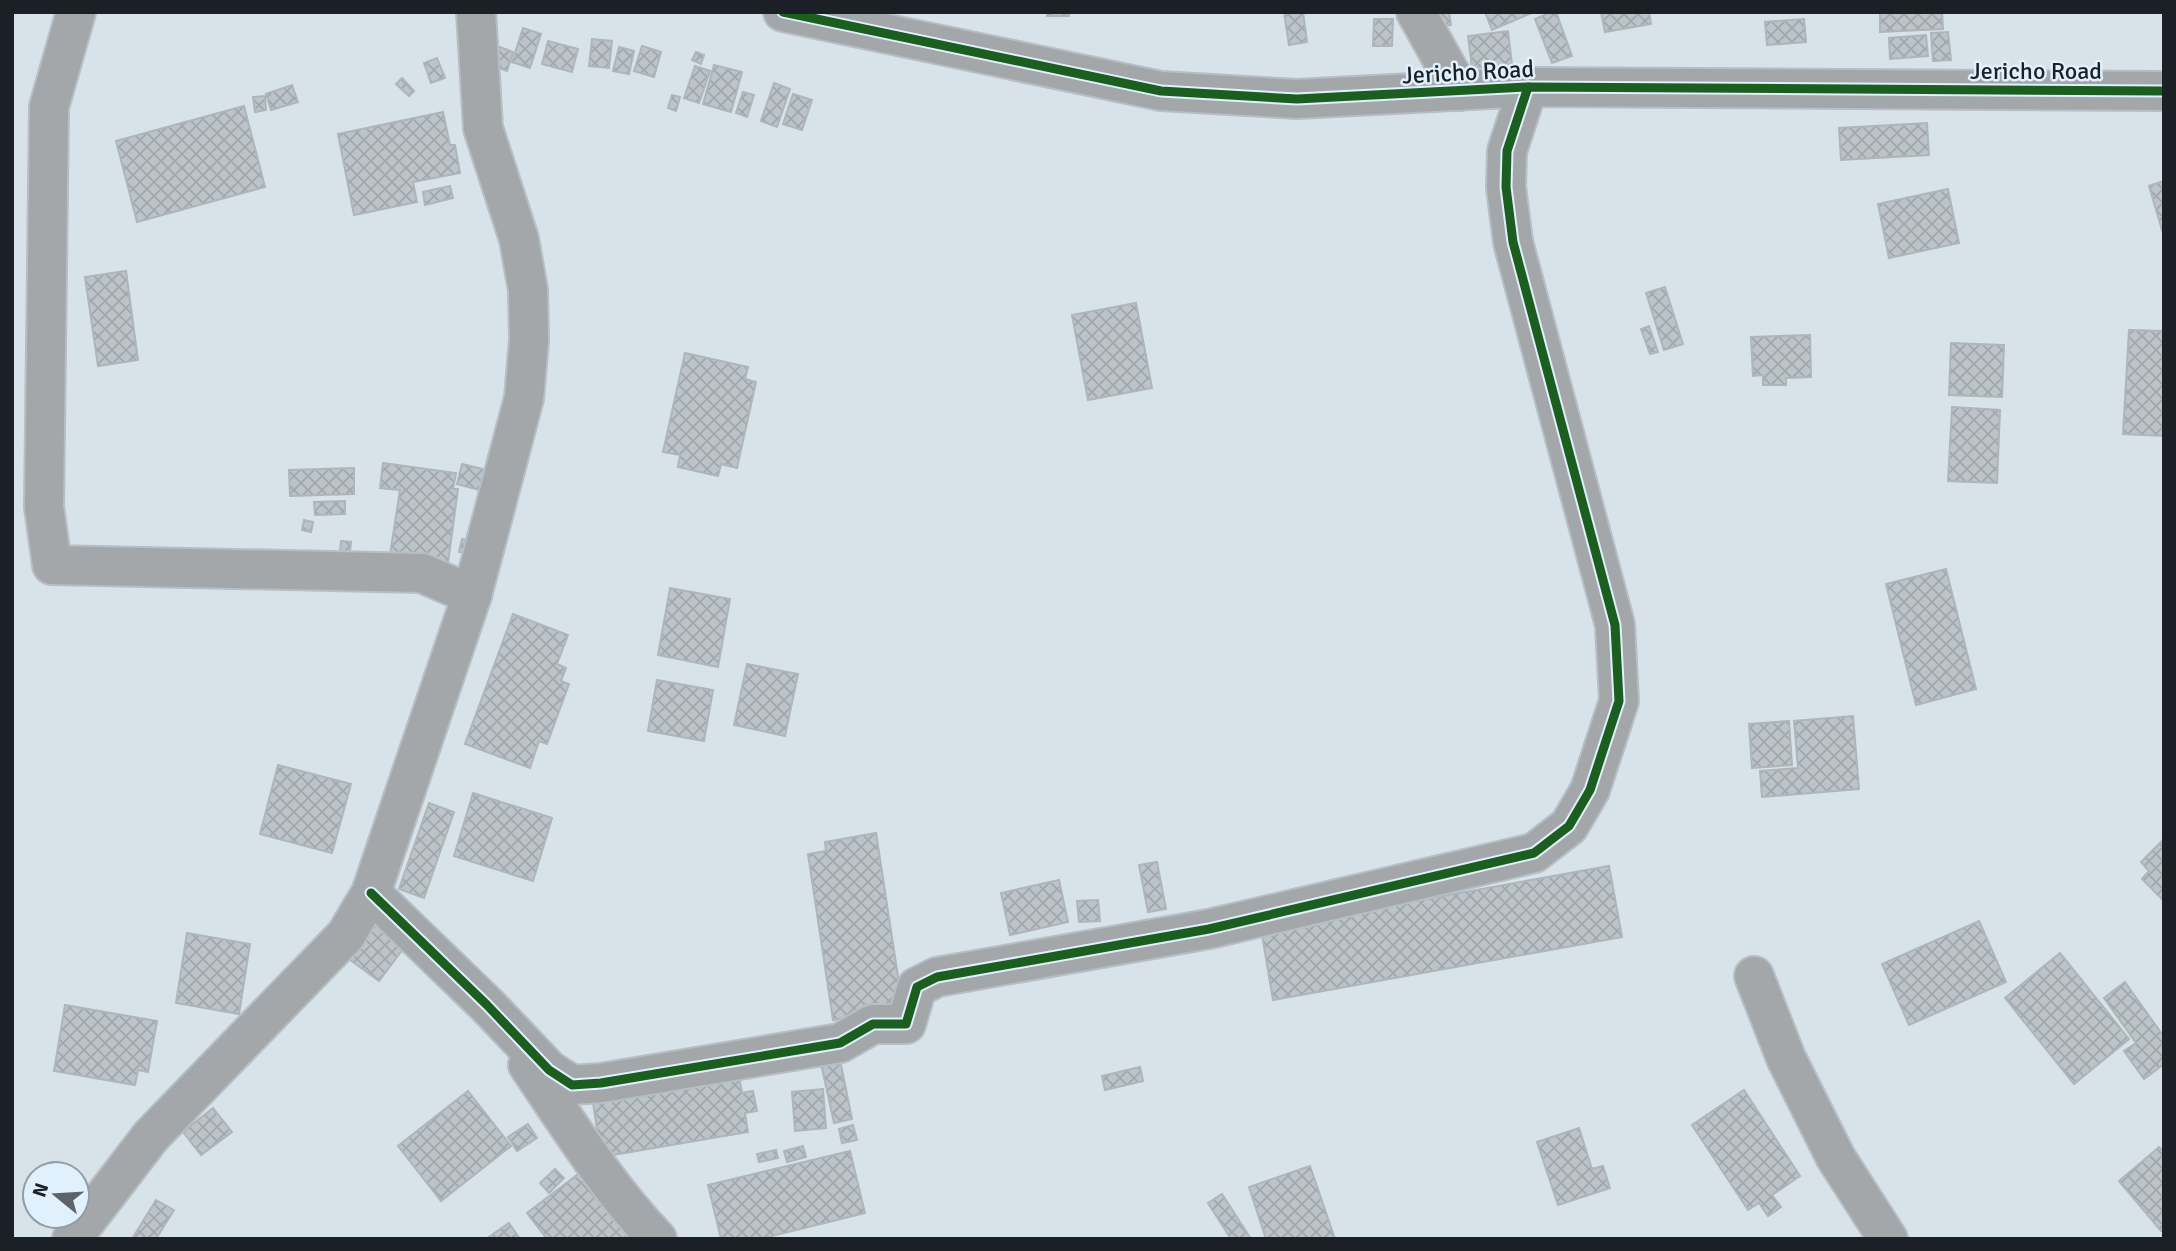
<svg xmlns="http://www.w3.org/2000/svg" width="2176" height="1251" viewBox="0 0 2176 1251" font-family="Signika,sans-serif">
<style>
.building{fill:url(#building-cross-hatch);stroke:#aeb5bb;stroke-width:2}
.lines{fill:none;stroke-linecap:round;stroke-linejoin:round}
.minor-casing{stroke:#b7bec4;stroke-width:42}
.minor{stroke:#a3a7aa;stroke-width:38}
.cycleway-casing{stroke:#e0f0fc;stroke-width:13}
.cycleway{stroke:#1b5e20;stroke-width:9}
.labels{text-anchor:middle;stroke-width:5;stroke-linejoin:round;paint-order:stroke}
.street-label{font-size:24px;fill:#1a2025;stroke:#e0f0fc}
</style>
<defs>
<pattern id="building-cross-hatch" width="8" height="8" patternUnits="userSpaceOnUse" patternTransform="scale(1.75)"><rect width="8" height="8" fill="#bcc4c9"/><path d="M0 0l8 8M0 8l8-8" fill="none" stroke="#a1a8ac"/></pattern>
</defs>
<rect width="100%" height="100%" fill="#d8e2e9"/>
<g class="building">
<rect x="1047" y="12" width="22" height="4"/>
<polygon points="1284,12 1303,12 1307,42 1289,45"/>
<polygon points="1434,12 1449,12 1451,25 1436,27"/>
<polygon points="1485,12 1534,12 1492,30"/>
<polygon points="1551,12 1556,12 1572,56 1552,63 1535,19"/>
<polygon points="1601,12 1649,12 1651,24 1605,32"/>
<polygon points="1880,12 1942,12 1943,29 1880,32"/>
<polygon points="1374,19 1393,19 1392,46 1373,46"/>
<polygon points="1804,19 1806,42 1767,45 1765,22"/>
<polygon points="523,28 541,34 530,68 512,62"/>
<polygon points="1508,31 1512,64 1472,68 1468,36"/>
<polygon points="1948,32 1951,60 1933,61 1931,33"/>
<polygon points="1926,35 1928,56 1890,59 1889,38"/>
<polygon points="592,39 612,41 609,68 589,66"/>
<polygon points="548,41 578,49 572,72 542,64"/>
<polygon points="497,46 513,52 507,71 490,65"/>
<polygon points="642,46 661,52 654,77 634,71"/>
<polygon points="619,47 634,51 629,74 613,71"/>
<polygon points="696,52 704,55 701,64 692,60"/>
<polygon points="437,58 445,78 431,83 424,63"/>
<polygon points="714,65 742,72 731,112 703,104"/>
<polygon points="695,66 710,71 699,103 684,98"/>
<polygon points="402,78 414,91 409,96 396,84"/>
<polygon points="774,83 790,89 777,127 761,121"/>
<polygon points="292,85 298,102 271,110 266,94"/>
<polygon points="743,92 754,95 747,117 736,113"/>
<polygon points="793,94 812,100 802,130 783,124"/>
<polygon points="672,95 680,97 676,111 668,108"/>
<polygon points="265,96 266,110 255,112 253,97"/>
<polygon points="244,106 265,187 137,222 116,141"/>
<polygon points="443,112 450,145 455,145 460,173 413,182 417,202 354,215 338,134"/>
<polygon points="1927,123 1929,155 1841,160 1839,128"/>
<polygon points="2164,181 2164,237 2149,186"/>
<polygon points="450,186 453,198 425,205 423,192"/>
<polygon points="1948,189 1959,243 1889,258 1878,204"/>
<polygon points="126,271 138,360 98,366 85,277"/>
<polygon points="1665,287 1683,344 1664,350 1646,293"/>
<polygon points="1136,303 1152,388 1088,400 1072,315"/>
<polygon points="1649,326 1658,352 1650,354 1641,329"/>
<polygon points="2129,330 2164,331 2164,436 2123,434"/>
<polygon points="1810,335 1811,377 1786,378 1786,385 1763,385 1763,375 1753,376 1751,337"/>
<polygon points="1951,343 2004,345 2002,397 1949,395"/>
<polygon points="685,353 748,367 745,379 756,382 737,468 721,464 718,476 678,467 680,455 663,452"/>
<polygon points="1952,407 2000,410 1997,483 1948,481"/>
<polygon points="383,463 456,473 453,489 458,489 448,563 390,555 400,490 380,488"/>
<polygon points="462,464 487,470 483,491 457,484"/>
<polygon points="354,468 354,494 290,496 289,470"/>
<polygon points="345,501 345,514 315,515 314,502"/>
<polygon points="304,520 313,522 311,532 302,530"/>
<polygon points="462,539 469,541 466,553 459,552"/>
<polygon points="341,541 351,542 350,552 340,551"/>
<polygon points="1946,569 1976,689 1916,705 1886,584"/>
<polygon points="670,588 730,599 718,667 658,655"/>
<polygon points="513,614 568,635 557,664 566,668 561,681 569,684 547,744 539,741 530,768 465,744"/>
<polygon points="747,664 798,674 785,736 734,725"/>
<polygon points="657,680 713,690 704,741 648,731"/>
<polygon points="1853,716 1859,789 1762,797 1760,771 1798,768 1794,721"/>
<polygon points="1789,721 1792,765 1752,768 1749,724"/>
<polygon points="278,765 351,784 332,853 260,834"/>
<polygon points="473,793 552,818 533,881 454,856"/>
<polygon points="429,803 454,812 424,898 399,889"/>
<polygon points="876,833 903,1009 833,1020 808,854 826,851 825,842"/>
<polygon points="2164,839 2164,901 2142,879 2149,871 2141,862"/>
<polygon points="1157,862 1166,909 1148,912 1139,865"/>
<polygon points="1609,866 1622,937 1273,1000 1261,929"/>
<polygon points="1059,880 1068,922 1010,935 1001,893"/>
<polygon points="1098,900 1100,921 1079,922 1077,901"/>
<polygon points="1979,921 2006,982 1909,1025 1882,964"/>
<polygon points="377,923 406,945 379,981 349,959"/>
<polygon points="187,933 250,944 239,1014 176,1003"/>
<polygon points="2060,953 2129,1039 2074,1084 2005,998"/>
<polygon points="2125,982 2164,1037 2164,1064 2144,1079 2124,1051 2136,1043 2104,998"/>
<polygon points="65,1005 157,1021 148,1072 138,1070 135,1085 54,1071"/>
<polygon points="839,1055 852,1119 834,1123 820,1059"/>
<polygon points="737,1064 742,1093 753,1091 757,1111 745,1113 748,1132 601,1157 591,1089"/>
<polygon points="1140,1067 1143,1081 1105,1090 1102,1076"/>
<polygon points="823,1089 826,1128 795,1131 792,1092"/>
<polygon points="1744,1090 1800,1176 1772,1195 1781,1207 1768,1216 1759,1203 1748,1210 1692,1125"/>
<polygon points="468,1091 511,1146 441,1201 398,1146"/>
<polygon points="213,1108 232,1132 201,1155 183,1132"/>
<polygon points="528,1124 537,1138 517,1151 508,1137"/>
<polygon points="853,1125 857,1140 842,1143 839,1129"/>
<polygon points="1579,1128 1592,1169 1603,1166 1610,1188 1558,1205 1537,1142"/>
<polygon points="803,1146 806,1157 787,1162 784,1151"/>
<polygon points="2159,1147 2164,1152 2164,1229 2161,1231 2119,1181"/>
<polygon points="776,1150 778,1158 759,1162 757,1154"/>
<polygon points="850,1151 865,1213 760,1239 721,1239 708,1185"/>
<polygon points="1310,1166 1335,1239 1266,1239 1249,1187"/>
<polygon points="555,1169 564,1178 549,1193 540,1183"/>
<polygon points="581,1172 631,1239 547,1239 527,1213"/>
<polygon points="1222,1194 1251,1239 1231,1239 1208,1203"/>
<polygon points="156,1200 174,1210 156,1239 132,1239"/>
<polygon points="509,1223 520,1239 486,1239"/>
</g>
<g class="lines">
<defs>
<g id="minor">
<polyline points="76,12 49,107 44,507 52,565 422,573 472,595"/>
<polyline points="783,12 1161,91 1297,99 1528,87 2164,91"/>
<polyline points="1416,12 1460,91"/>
<polyline points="371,893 487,1005 549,1070 572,1085 601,1083 840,1043 873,1024 906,1024 917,987 937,977 1209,929 1534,853 1569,826 1590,790 1619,701 1615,625 1513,242 1506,187 1507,151 1528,87"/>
<polyline points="1754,976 1786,1058 1836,1158 1888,1239"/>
<path d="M528,1065C568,1124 607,1187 657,1239"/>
<polyline points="72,1239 151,1136 346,935 371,893 472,595 524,398 529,340 528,290 519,239 483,128 476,12"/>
</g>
</defs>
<use href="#minor" class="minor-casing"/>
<use href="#minor" class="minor"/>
<defs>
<g id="cycleway">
<polyline points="783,12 1161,91 1297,99 1528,87 2164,91"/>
<polyline points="371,893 487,1005 549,1070 572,1085 601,1083 840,1043 873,1024 906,1024 917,987 937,977 1209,929 1534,853 1569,826 1590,790 1619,701 1615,625 1513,242 1506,187 1507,151 1528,87"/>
</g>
</defs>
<use href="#cycleway" class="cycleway-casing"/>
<use href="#cycleway" class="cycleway"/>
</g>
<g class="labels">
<g class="street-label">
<text x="2036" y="79">Jericho Road</text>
<text transform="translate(1468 72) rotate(-3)" y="8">Jericho Road</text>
</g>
</g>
<rect width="2176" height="1251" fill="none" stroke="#1a2025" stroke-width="28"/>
<g transform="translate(56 1195) rotate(288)"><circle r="33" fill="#e0f0fc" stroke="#919da6" stroke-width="2"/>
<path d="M0-5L12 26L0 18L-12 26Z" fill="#5c646a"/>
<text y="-10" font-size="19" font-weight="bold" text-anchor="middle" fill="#1a2025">N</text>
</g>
</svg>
